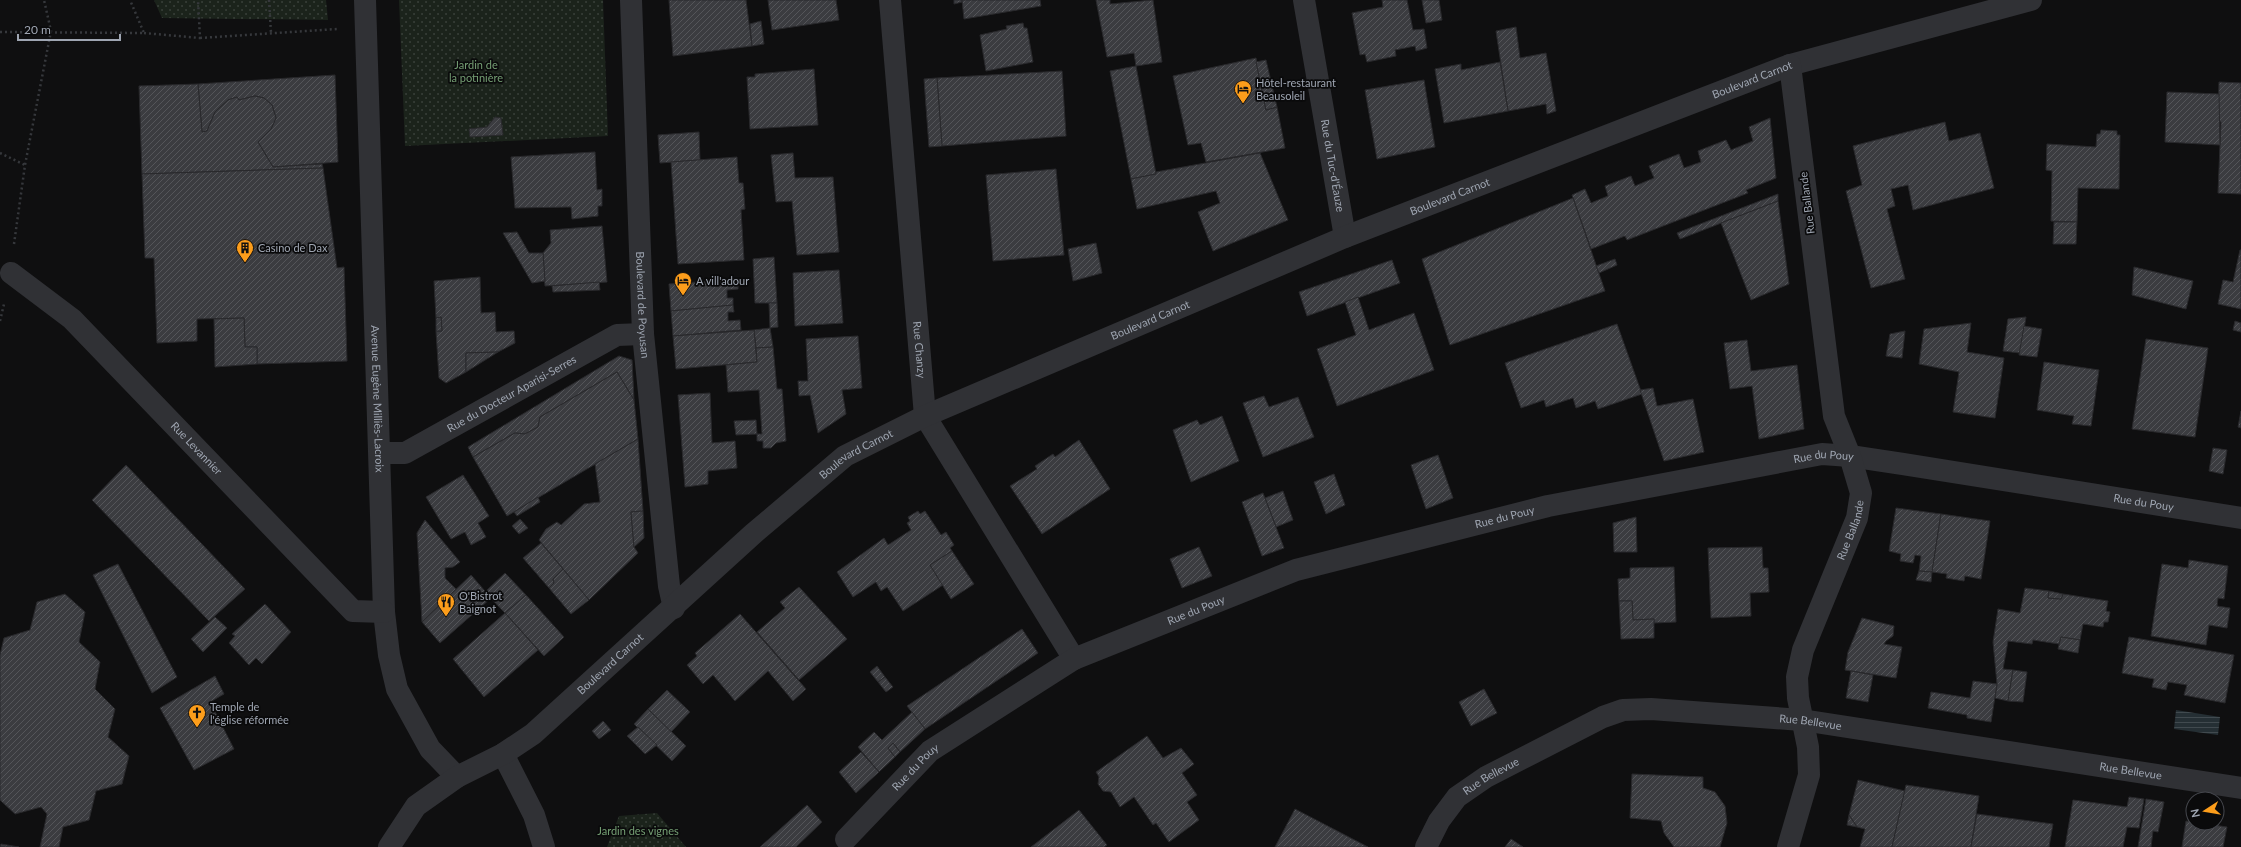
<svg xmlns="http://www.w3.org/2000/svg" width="2241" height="847" viewBox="0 0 2241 847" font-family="Lato,sans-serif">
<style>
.park{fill:url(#park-dots)}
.water{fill:url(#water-rules)}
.building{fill:url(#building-hatch);stroke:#29292c}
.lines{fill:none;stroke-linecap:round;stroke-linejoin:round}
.path{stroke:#36383c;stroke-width:2.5;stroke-dasharray:2 3;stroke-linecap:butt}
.minor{stroke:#303135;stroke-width:22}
.labels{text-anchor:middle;stroke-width:3.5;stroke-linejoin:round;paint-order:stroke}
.park-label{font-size:11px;fill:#759f74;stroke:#0a0a0b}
.street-label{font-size:11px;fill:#9fa6b2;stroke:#0a0a0b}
.poi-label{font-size:11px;fill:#9fa6b2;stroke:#0a0a0b;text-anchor:start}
</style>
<defs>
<pattern id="park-dots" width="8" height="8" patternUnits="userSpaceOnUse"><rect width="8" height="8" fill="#1b231b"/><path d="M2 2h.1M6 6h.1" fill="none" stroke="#39403a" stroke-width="1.8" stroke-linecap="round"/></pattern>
<pattern id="water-rules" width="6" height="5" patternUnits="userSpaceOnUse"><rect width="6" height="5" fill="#252f34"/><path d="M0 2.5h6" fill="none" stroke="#414a4f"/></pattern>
<pattern id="building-hatch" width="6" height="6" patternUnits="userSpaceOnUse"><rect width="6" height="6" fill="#3b3c40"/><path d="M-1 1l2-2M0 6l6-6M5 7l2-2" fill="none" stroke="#545559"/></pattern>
</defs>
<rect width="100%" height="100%" fill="#0f0f10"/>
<g class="park">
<polygon points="154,0 326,0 328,20 162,18"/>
<polygon points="399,0 603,0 608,136 405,146"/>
<polygon points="657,813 686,847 607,847 619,816"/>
</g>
<polygon class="water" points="2176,710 2220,717 2218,735 2174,729"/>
<g class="building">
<polygon points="669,0 746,0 752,46 673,56"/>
<polygon points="768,0 836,0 839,20 772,30"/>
<polygon points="954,0 962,0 962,2 954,4"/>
<polygon points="962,0 1040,0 1041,6 964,19"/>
<polygon points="1096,0 1110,0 1110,4 1153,0 1162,62 1136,66 1134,53 1107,57"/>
<polygon points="1382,0 1407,0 1413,30 1424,29 1427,48 1416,51 1415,46 1395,50 1396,56 1367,62 1365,54 1360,55 1352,13 1383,7"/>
<polygon points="1422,0 1439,0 1442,20 1426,23"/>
<polygon points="761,21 764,44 752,46 750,24"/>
<polygon points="1023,23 1024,28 1027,28 1033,62 986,71 980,35 1007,29 1006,26"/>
<polygon points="1516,27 1520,58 1546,53 1556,111 1547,114 1546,104 1508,111 1496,31"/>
<polygon points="1256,58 1266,110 1277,107 1285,148 1206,162 1201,143 1188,145 1173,76"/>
<polygon points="1266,60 1277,107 1266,110 1256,62"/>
<polygon points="1500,62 1508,111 1444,123 1435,69 1461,64 1461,70"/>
<polygon points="1136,66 1156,174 1131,179 1110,71"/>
<polygon points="814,69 818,125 750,129 747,77 755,77 755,74"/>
<polygon points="1062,71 1066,136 942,146 937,78"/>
<polygon points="335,75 338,162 273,167 258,142 271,129 276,118 272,105 264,98 255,96 239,100 237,97 228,100 215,112 207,131 202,132 198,84"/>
<polygon points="937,78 942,146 929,147 924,79"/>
<polygon points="1424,80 1435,147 1377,159 1365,90"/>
<polygon points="2219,82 2241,83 2241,194 2218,193 2221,122 2218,121"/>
<polygon points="198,84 202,132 207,131 215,112 228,100 237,97 239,100 255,96 264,98 272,105 276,118 271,129 258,142 273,167 322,164 323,168 142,174 139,86"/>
<polygon points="2167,92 2219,94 2220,145 2165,142"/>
<polygon points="495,117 501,118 503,135 470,137 469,129 487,127"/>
<polygon points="1770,118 1776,178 1746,190 1748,193 1627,240 1625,236 1591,249 1572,195 1585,189 1591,203 1608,196 1605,186 1631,176 1635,186 1654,178 1649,166 1679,154 1684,168 1701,162 1698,151 1726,140 1731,150 1753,141 1749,127"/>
<polygon points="1945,122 1949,141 1980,133 1994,188 1913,210 1908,185 1891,189 1895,206 1887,209 1905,279 1871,288 1846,191 1862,185 1853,146"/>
<polygon points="2101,130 2117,131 2117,135 2120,135 2119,189 2078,188 2077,222 2051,221 2052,171 2046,170 2047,144 2096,147 2097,134 2100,134"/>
<polygon points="699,132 700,160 660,163 658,135"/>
<polygon points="595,152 597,190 602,189 602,206 598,206 598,216 572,219 571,207 515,208 511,157"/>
<polygon points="793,153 795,178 833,177 839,252 797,255 792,201 776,202 771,155"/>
<polygon points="1260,153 1288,220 1213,251 1198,212 1220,203 1216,191 1137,209 1131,179 1156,174 1156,172"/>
<polygon points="737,157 739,183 743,183 745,209 741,210 744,260 678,264 671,162"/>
<polygon points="323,168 337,268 344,267 347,361 257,364 257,347 245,347 244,318 197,319 197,341 157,343 154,258 145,258 142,174"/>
<polygon points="1056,169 1064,255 993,261 986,175"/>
<polygon points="1778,194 1778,201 1680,239 1677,233"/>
<polygon points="1573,198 1605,291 1450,345 1422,259"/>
<polygon points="1778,201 1789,284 1751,300 1721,223"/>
<polygon points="2054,222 2077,222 2076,244 2053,244"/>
<polygon points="602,226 607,282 545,286 543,253 551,243 550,230"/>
<polygon points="517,232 529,253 543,253 545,281 532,283 503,233"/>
<polygon points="1096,243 1102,273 1073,281 1068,249"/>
<polygon points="2240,250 2241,250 2241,309 2218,304 2223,280 2233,282"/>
<polygon points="774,257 777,303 755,303 753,259"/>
<polygon points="1615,259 1617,265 1599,273 1596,266"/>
<polygon points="1392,260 1400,283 1307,316 1299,292"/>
<polygon points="2134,267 2193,281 2186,309 2132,295"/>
<polygon points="839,270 843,323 795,326 793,273"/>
<polygon points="480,277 481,313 495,312 496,332 514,331 515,343 498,352 466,353 466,372 446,383 439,378 436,331 442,331 441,317 436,318 434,281"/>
<polygon points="738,279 738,289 727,290 727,298 733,298 733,305 671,311 669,284"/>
<polygon points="599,282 600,290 553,292 552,286"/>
<polygon points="1358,297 1369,330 1414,313 1434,370 1337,406 1317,349 1356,335 1345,302"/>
<polygon points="769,303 777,303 778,327 770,328"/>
<polygon points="733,305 734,312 728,312 728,321 740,320 741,330 673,336 671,311"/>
<polygon points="441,317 442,331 436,331 436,318"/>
<polygon points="2026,317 2020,353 2003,351 2008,319"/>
<polygon points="244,318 245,347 257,347 257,364 215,367 214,319"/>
<polygon points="2235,321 2241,323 2241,332 2233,330"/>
<polygon points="1971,323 1967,352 2004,358 1995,418 1953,412 1959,372 1919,364 1924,329"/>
<polygon points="1617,324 1642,394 1598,409 1595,401 1576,408 1573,398 1546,407 1544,400 1521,408 1505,363"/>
<polygon points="2024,326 2042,329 2037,357 2019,355"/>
<polygon points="770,328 773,347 756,348 754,330"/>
<polygon points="754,330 757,362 676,369 673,336"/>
<polygon points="1905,331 1902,358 1886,356 1890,334"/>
<polygon points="858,336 862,388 842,390 846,414 818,433 810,395 799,396 798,381 808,381 806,339"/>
<polygon points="2146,339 2208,348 2195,437 2132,429"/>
<polygon points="1747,340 1751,371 1797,365 1804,429 1759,439 1752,386 1730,389 1724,343"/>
<polygon points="773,347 777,389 782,389 786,441 776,443 771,448 763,448 763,441 757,441 757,434 762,434 759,390 728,392 726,365 757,362 756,348"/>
<polygon points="498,352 466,372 466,353"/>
<polygon points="619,356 632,360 634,400 617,372 540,417 538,427 525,434 515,433 473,457 468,447"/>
<polygon points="2044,362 2099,370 2091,426 2072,424 2074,416 2037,410"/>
<polygon points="617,372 634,400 638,439 507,516 473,457 515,433 525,434 538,427 540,417"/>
<polygon points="1653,388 1657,406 1693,399 1704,452 1664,461 1640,390"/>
<polygon points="710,393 712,443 735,441 737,468 708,471 708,484 685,487 678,395"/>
<polygon points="1264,396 1269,407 1298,397 1314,437 1263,457 1243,403"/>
<polygon points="2241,411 2241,428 2238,427"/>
<polygon points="1222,416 1239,461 1191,482 1173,430 1197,420 1200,425"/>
<polygon points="756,420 757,434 736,435 734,421"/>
<polygon points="638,439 643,511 631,512 634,547 638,553 589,600 539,540 546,529 557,522 561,525 584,504 600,502 595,464"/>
<polygon points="1079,440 1110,489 1042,534 1010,486 1037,469 1035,466 1053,454 1055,457"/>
<polygon points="2213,448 2227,450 2223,474 2209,471"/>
<polygon points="1438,455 1453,498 1426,509 1411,465"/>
<polygon points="126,465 245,589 209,621 92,500"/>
<polygon points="1334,474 1345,505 1326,514 1314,482"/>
<polygon points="463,475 489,516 478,523 486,537 471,545 465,532 451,539 426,497"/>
<polygon points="1283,491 1293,520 1276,527 1265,498"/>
<polygon points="1263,493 1284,548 1262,556 1242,502"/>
<polygon points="538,497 540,502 517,516 514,512"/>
<polygon points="1896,508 1941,514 1932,572 1919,571 1921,556 1915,555 1913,563 1900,561 1901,554 1889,551"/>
<polygon points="643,511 644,538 634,547 631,512"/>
<polygon points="918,511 920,514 925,511 941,535 946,532 954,545 950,548 952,551 930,565 943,585 903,611 887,587 881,591 876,582 853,597 837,572 884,538 888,545 911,530 907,523 910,521 908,517"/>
<polygon points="1941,514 1990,521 1981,579 1965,576 1964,581 1946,578 1947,574 1932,572"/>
<polygon points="1636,517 1637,552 1614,552 1613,523"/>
<polygon points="520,519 528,528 519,534 512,526"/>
<polygon points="425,520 460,562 453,567 445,568 445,578 456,589 422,622 417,533"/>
<polygon points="541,543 563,569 553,579 554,583 549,588 523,558"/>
<polygon points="1199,547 1212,576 1182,588 1170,559"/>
<polygon points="1762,547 1763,568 1768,568 1769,592 1750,593 1751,616 1711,618 1708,548"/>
<polygon points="952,551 974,584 951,599 930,565"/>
<polygon points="2189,560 2228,566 2224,599 2218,598 2217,606 2230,608 2227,628 2209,625 2206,645 2151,636 2162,564 2188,568"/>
<polygon points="118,564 177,677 152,693 93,575"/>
<polygon points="1674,567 1676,622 1654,623 1654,619 1633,620 1632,601 1619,601 1618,579 1630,578 1630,568"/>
<polygon points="563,569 589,600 571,614 549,588 554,583 553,579"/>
<polygon points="1919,571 1932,572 1931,582 1916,580"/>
<polygon points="505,573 526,595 505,613 485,592"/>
<polygon points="471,575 491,598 440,643 422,622"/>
<polygon points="799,587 847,639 799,680 757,632 785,608 780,602"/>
<polygon points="2025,588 2049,591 2048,598 2061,599 2063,594 2108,601 2106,611 2110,612 2108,622 2104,622 2103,627 2083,624 2080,640 2061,637 2059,644 2033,640 2032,644 2008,641 2003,669 2013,670 2008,701 1995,698 1997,684 1993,642 1998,609 2020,613"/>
<polygon points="2049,591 2063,594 2061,599 2048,598"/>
<polygon points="65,594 85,612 79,642 100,662 95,689 115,709 108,737 129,756 122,784 96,791 89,820 63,827 59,847 40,847 47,814 41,807 15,814 0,800 0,655 4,638 30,630 37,602"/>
<polygon points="526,595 564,637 544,656 505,613"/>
<polygon points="1619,601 1632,601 1633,620 1654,619 1654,638 1621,639"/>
<polygon points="265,604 291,632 262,664 256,658 249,665 229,643 235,636 232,634"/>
<polygon points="505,613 538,650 484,697 453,659"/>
<polygon points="740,614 806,689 793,701 768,671 735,701 713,675 703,684 687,665 697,656 695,653"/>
<polygon points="215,617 227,628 203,652 191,639"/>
<polygon points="1862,618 1894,626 1893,636 1886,641 1884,644 1902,647 1896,678 1845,670 1848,652"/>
<polygon points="1022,629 1038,653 925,729 907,706"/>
<polygon points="2061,637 2080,640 2078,653 2058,649"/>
<polygon points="2129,637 2234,655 2225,703 2184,695 2187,685 2168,682 2166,690 2152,687 2154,679 2122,673"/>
<polygon points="877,666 885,677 878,682 870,672"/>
<polygon points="2013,670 2027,672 2023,702 2008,701"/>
<polygon points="1851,671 1873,675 1868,702 1846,698"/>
<polygon points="215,676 224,694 210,702 234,749 194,770 160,708"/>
<polygon points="885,677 893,687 886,692 878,682"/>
<polygon points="1973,681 1997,684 1991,722 1967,718 1967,715 1928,708 1931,692 1970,698"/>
<polygon points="1484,689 1497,713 1471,726 1459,702"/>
<polygon points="667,690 690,712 671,732 648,709"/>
<polygon points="648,709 686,746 672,761 634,724"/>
<polygon points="912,712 925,729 900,752 893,743 888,748 895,757 879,772 858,747 874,732 882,740"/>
<polygon points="603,721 611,730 599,739 592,731"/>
<polygon points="638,727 657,745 645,754 627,736"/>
<polygon points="1147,736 1163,758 1181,748 1194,764 1182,773 1197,795 1187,802 1199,820 1169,842 1156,823 1153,825 1134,797 1120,807 1111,792 1103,791 1098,784 1099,777 1096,772"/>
<polygon points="893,743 900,752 895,757 888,748"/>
<polygon points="861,752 879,772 856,793 839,772"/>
<polygon points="1632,774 1703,777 1703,788 1715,792 1725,806 1727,823 1720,847 1674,847 1664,833 1661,821 1630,818"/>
<polygon points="1858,780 1905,791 1892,847 1860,847 1865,829 1857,827 1849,815"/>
<polygon points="1906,785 1979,796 1971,847 1892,847"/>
<polygon points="2129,797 2144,799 2139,828 2127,827 2123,847 2065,847 2073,800 2127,807"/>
<polygon points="2146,799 2164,802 2158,832 2153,831 2151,847 2138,847"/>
<polygon points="807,805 822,822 796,847 760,847"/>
<polygon points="1295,809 1368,847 1275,847"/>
<polygon points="1079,810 1107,845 1104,847 1031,847"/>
<polygon points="1977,814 2053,824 2049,847 1971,847"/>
<polygon points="1849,815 1857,827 1847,825"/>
<polygon points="2186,821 2227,827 2223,847 2182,847"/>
<polygon points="1511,839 1523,847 1505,847"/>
<polygon points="1,844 19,847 0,847"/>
</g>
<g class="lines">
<g class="path">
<polyline points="269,0 271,33"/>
<polyline points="0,32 144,33 130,0"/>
<polyline points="144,33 200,38 198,0"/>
<polyline points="200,38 337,29"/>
<polyline points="0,153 25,165"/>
<polyline points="14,244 25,165 51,31 44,0"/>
<polyline points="0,321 4,304"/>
</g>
<g class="minor">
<path id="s1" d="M365,0L384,612L389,655L397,689L430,749L457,777"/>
<path id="s2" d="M631,0L643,334L669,586L674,608"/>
<path id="s3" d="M890,0L925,416L1074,659"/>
<path id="s4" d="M1304,0L1345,237"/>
<path id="s5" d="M11,273L72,319L353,611L384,612"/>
<path id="s6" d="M380,453H405L617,335L643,334"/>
<polyline points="503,754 534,815 544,847"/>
<path id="s7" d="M846,839L930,751L1074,659L1296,570L1548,506L1822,454L1850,456L1903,464L2241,518"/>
<path id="s8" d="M389,847L416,806L457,777L503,754L533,734L753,534L845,456L925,416L1345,237L1790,65L2031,0"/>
<path id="s9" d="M1426,847L1439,821L1457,797L1486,777L1603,717L1623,710L1651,709L1802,720L2241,788"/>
<path id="s10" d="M1788,847L1809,775L1808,747L1798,698L1797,677L1803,650L1857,518L1861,493L1850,456L1834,416L1790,65"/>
</g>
</g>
<defs>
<symbol id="hotel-pin" viewBox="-11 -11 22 30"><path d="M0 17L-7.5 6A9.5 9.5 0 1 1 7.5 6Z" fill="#fc9d1b" stroke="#0a0a0b"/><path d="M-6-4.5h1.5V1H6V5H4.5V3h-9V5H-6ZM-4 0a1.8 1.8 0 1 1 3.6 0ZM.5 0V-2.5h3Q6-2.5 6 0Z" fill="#111"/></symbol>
<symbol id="building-pin" viewBox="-11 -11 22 30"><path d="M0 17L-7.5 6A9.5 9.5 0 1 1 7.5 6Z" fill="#fc9d1b" stroke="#0a0a0b"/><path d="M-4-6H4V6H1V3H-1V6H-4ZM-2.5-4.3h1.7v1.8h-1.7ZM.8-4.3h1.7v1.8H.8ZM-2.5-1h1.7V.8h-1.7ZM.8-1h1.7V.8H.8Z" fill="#111"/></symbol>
<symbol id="restaurant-pin" viewBox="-11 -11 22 30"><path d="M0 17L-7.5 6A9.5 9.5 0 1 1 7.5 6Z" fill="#fc9d1b" stroke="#0a0a0b"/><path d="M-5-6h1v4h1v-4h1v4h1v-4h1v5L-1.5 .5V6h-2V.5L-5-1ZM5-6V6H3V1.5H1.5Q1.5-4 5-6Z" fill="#111"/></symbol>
<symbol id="church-pin" viewBox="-11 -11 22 30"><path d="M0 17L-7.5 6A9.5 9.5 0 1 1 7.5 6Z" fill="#fc9d1b" stroke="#0a0a0b"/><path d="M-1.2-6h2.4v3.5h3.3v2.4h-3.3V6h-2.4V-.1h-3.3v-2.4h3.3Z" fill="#111"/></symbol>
</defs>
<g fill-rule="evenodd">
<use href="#hotel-pin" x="1233" y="79" width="20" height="27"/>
<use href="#building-pin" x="235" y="238" width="20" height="27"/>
<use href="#hotel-pin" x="673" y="271" width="20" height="27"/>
<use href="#restaurant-pin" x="436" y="592" width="20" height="27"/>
<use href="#church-pin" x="187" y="703" width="20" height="27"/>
</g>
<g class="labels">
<g class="park-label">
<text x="476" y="69">Jardin de<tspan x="476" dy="13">la potinière</tspan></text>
<text x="638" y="835">Jardin des vignes</text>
</g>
<g class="street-label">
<text dy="4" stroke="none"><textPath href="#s8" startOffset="1587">Boulevard Carnot</textPath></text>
<text dy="4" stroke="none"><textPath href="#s4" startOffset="168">Rue du Tuc-d'Éauze</textPath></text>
<text dy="4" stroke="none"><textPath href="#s8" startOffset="1263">Boulevard Carnot</textPath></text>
<text transform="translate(1807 203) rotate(-97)" y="4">Rue Ballande</text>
<text dy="4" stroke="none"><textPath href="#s2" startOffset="305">Boulevard de Poyusan</textPath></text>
<text dy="4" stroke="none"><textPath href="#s8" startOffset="939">Boulevard Carnot</textPath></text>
<text dy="4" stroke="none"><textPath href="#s3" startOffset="351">Rue Chanzy</textPath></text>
<text dy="4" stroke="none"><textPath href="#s6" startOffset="147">Rue du Docteur Aparisi-Serres</textPath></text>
<text dy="4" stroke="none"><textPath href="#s1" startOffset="399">Avenue Eugène Milliès-Lacroix</textPath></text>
<text dy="4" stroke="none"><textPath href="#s5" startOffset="256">Rue Levannier</textPath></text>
<text dy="4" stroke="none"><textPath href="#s8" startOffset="615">Boulevard Carnot</textPath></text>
<text dy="4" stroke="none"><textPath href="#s7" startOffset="1072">Rue du Pouy</textPath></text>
<text dy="4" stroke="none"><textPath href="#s7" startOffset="1396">Rue du Pouy</textPath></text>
<text dy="4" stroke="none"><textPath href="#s7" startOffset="747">Rue du Pouy</textPath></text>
<text dy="4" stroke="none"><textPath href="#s10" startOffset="331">Rue Ballande</textPath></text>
<text dy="4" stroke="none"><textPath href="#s7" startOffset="424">Rue du Pouy</textPath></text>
<text dy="4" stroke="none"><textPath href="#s8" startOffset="291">Boulevard Carnot</textPath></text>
<text dy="4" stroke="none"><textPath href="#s9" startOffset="435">Rue Bellevue</textPath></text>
<text dy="4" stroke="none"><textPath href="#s7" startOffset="100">Rue du Pouy</textPath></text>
<text dy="4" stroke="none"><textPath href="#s9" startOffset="759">Rue Bellevue</textPath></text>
<text dy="4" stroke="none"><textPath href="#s9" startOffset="99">Rue Bellevue</textPath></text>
</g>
<g class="poi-label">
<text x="1256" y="87">Hôtel-restaurant<tspan x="1256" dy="13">Beausoleil</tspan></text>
<text x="258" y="252">Casino de Dax</text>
<text x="696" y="285">A vill'adour</text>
<text x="459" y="600">O'Bistrot<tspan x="459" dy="13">Baignot</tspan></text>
<text x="210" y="711">Temple de<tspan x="210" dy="13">l'église réformée</tspan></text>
</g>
</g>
<g transform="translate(2205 811) rotate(258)"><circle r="19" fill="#0a0a0b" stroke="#46484e"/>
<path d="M0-3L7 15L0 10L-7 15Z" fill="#fc9d1b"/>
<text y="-6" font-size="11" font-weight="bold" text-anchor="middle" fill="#9fa6b2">N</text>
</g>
<path d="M18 34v6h102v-6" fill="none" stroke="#9fa6b2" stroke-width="2"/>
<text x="24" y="34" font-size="12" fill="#9fa6b2" stroke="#0a0a0b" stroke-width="3" paint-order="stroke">20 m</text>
</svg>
